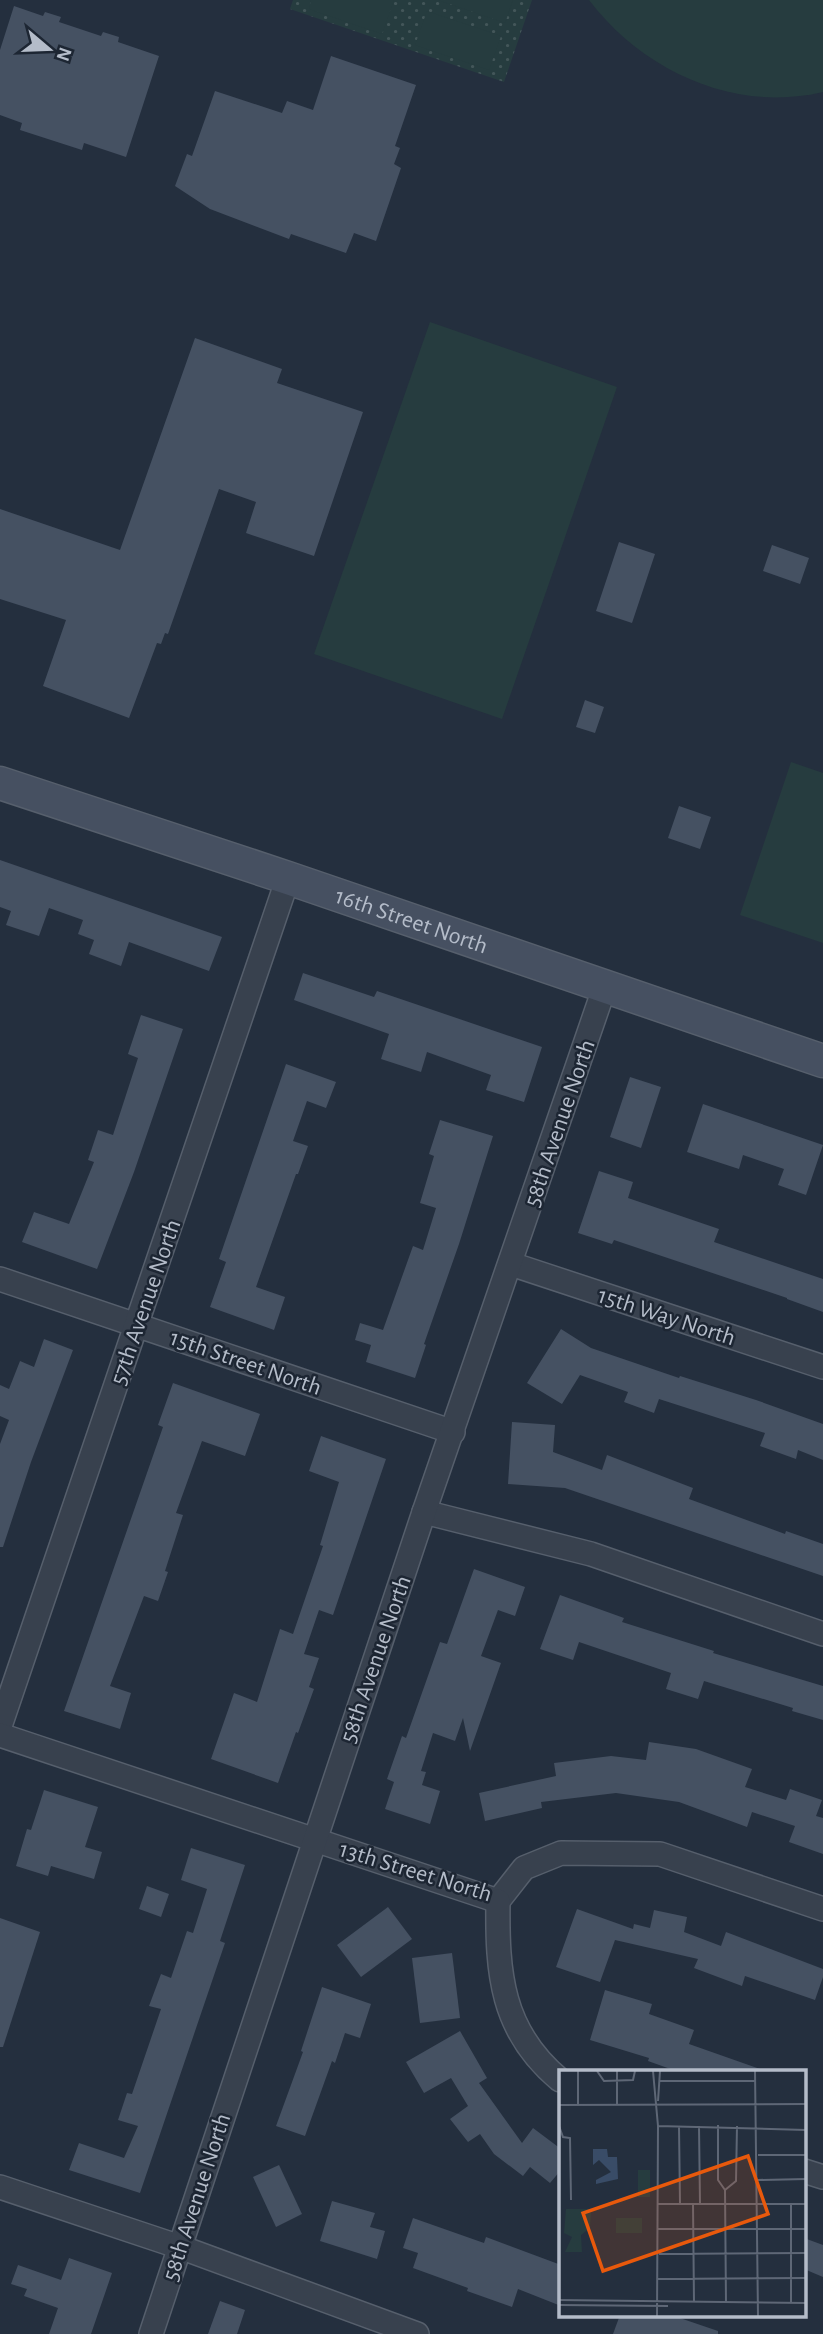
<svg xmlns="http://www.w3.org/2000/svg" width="823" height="2334" viewBox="0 0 823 2334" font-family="'Alegreya Sans',sans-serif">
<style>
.grass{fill:url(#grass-dots)}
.pitch{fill:#263c3f}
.building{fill:#455162}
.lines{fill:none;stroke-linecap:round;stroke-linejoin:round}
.street-casing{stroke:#565f6c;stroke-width:26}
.secondary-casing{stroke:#565f6c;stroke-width:35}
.street{stroke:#38414e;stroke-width:23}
.secondary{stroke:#465061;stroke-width:32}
.labels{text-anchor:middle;stroke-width:5;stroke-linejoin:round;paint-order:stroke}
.street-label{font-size:24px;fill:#b4bcc9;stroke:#1d2633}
.inset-road{fill:none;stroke:#5e6776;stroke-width:2}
.view{fill:#e8590c;fill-opacity:0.15;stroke:#e8590c;stroke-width:3.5}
.inset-edge{fill:none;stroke:#b4bcc9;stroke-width:3.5}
</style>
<defs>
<pattern id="grass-dots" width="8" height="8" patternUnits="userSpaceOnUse" patternTransform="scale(1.75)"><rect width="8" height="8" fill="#263c3f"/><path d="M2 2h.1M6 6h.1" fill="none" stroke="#435659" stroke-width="1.8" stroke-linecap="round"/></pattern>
</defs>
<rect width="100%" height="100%" fill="#242f3e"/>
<polygon class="grass" points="293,0 532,0 504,82 290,9"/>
<g class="pitch">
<polygon points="311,0 394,0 382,34 309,9"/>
<polygon points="438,0 513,0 505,23"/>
<path d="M589,0H823V92C734,113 643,71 589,0Z"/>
<polygon points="427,11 501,36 489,70 415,45"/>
<polygon points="430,322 617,387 502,719 314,654"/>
<polygon points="791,762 823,773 823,943 740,915"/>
</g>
<g class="building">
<polygon points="14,6 43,16 45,12 61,17 59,22 101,36 103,32 119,37 118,42 159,56 126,157 84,143 82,150 20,130 22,123 0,115 0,50"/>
<polygon points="331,56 416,85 395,146 400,148 394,164 401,168 376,241 354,233 346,253 291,234 289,239 210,209 175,186 187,154 192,156 215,91 282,113 287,101 313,110"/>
<polygon points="195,338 282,369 277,383 363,412 314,556 246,533 256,502 219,489 168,634 165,633 161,644 157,643 129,718 43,686 66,620 0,599 0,509 120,550"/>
<polygon points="619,542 655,554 632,623 596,611"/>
<polygon points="772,545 809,558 800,584 763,571"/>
<polygon points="585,700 604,707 595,733 576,727"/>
<polygon points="679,806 711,817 700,849 668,838"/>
<polygon points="0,860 222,937 209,971 129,942 121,966 89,954 94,940 78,934 83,920 49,908 39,936 6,925 11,911 0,907"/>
<polygon points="303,973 374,997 377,991 542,1047 524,1102 486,1090 491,1075 427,1052 421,1072 381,1059 389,1034 294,1000"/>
<polygon points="141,1015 183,1029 134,1172 97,1269 22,1242 34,1212 69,1224 94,1162 88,1160 98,1130 113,1135 138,1058 128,1054"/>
<polygon points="286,1064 336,1082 326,1108 307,1101 293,1141 308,1146 298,1174 296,1174 256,1287 285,1297 274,1330 210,1307 226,1262 219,1259"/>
<polygon points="630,1077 661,1087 641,1148 610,1137"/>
<polygon points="703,1104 823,1145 806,1195 778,1185 784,1169 743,1155 739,1169 687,1152"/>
<polygon points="440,1120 493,1136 459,1244 424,1344 426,1345 415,1378 366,1362 371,1345 355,1340 360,1323 383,1330 413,1246 423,1250 436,1208 420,1203 434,1156 429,1154"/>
<polygon points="599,1171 633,1182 628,1198 719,1229 714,1242 823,1279 823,1312 787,1299 787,1298 614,1240 612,1244 578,1233"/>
<polygon points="561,1329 591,1348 679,1378 680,1376 756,1400 823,1424 823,1460 798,1450 796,1459 760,1446 765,1433 659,1399 654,1413 624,1402 628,1392 580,1375 562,1404 527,1383"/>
<polygon points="44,1339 73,1350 31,1462 3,1547 0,1547 0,1444 9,1420 0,1416 0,1385 9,1389 20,1361 34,1367"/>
<polygon points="173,1383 260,1414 245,1456 202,1441 176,1513 183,1515 165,1571 168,1572 158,1601 144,1596 110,1686 131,1693 120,1729 64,1711 163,1427 158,1425"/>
<polygon points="512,1422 555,1425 553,1452 602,1470 607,1455 693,1488 689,1499 785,1534 786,1531 823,1544 823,1576 565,1488 508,1484"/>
<polygon points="321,1436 386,1459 333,1615 319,1610 304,1654 319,1658 309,1687 314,1689 298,1733 296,1732 278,1783 211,1759 234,1693 257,1702 280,1629 293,1634 323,1546 320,1545 339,1482 309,1471"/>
<polygon points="474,1569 525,1587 515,1616 498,1610 481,1656 501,1663 470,1751 463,1718 455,1741 433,1733 421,1771 426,1772 422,1785 440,1791 430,1824 385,1809 394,1782 387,1779 402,1736 406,1738 440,1642 447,1644"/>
<polygon points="560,1595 624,1618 622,1622 714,1651 713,1653 823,1686 823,1720 792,1711 793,1708 704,1681 698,1699 666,1689 671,1673 579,1642 573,1660 540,1649"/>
<polygon points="649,1742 696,1749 752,1769 745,1787 786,1800 790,1789 822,1800 816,1816 823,1818 823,1854 789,1842 795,1826 752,1812 747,1827 679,1802 616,1793 541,1802 542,1808 485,1821 479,1793 556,1776 554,1763 611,1756 646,1760"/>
<polygon points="44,1790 98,1807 85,1847 102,1852 94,1879 51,1866 48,1876 16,1866 27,1829 31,1830"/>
<polygon points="191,1848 245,1865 220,1941 225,1943 140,2193 69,2170 79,2143 124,2158 138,2126 118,2120 127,2093 132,2094 161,2009 149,2006 161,1974 171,1978 187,1931 193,1933 207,1889 181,1880"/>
<polygon points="147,1886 169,1894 161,1917 139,1909"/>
<polygon points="388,1907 412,1939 361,1977 337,1945"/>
<polygon points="577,1909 633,1929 634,1924 650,1928 654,1910 687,1917 684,1932 721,1946 726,1932 823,1969 823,1977 815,2000 745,1976 742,1986 694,1968 698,1959 615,1940 600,1982 556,1967"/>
<polygon points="0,1918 40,1932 3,2047 0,2047"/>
<polygon points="452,1953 460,2018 420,2023 412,1958"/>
<polygon points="322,1987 371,2004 360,2038 345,2033 335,2063 332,2061 305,2136 276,2126 303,2052 301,2051"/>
<polygon points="605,1990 652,2004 649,2014 694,2030 689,2044 760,2069 759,2071 676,2071 648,2061 649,2058 590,2040"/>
<polygon points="460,2031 487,2078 479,2083 522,2143 533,2128 561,2149 561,2170 550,2183 530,2167 523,2176 494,2154 480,2134 468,2142 450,2119 468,2106 451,2078 424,2093 406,2062"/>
<polygon points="279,2165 302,2214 276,2227 253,2177"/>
<polygon points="332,2201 375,2213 370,2227 385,2231 377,2259 320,2241"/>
<polygon points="413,2218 484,2243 486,2237 561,2265 561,2306 518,2289 512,2307 467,2291 468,2288 413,2268 418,2253 403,2248"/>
<polygon points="804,2238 823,2245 823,2277 804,2269"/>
<polygon points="69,2258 112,2273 91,2334 49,2334 58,2308 24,2296 27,2289 11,2284 18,2265 61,2280"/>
<polygon points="220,2301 245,2310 237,2334 208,2334"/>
<polygon points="620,2315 671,2315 718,2331 718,2334 613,2334"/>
</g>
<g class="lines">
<defs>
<g id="street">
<polyline points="511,1264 823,1367"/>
<polyline points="0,1279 453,1432"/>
<polyline points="424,1512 591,1554 823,1634"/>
<polyline points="0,1726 288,878"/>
<polyline points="0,1735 498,1901 524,1868 561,1853 660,1854 823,1909"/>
<path d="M498,1901C497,1973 501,2031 560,2080"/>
<polyline points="804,2171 823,2177"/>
<polyline points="0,2187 180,2247 417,2334"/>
<polyline points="151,2334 424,1512 605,986"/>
</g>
<g id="secondary">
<path id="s1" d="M0,783L288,878L823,1061"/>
</g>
</defs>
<use href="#street" class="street-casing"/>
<use href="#secondary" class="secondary-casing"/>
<use href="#street" class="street"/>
<use href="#secondary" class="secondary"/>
</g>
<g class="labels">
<g class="street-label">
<text dy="8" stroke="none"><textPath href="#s1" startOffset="434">16th Street North</textPath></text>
<text transform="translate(559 1123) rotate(-71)" y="8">58th Avenue North</text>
<text transform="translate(145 1302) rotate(-71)" y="8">57th Avenue North</text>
<text transform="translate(667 1316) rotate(18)" y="8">15th Way North</text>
<text transform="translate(246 1362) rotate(19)" y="8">15th Street North</text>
<text transform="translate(375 1659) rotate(-71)" y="8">58th Avenue North</text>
<text transform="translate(416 1871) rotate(17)" y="8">13th Street North</text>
<text transform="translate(196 2197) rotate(-72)" y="8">58th Avenue North</text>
</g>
</g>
<g transform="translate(559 2070)">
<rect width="247" height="247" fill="#242f3e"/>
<path d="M79,100H91V127H79ZM7,139H30L32,144L31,158L22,165L23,182H6L13,167L5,163ZM57,148H83V163H57Z" fill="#263c3f"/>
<path d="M34,79H48L49,87H58L59,109L37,114V110L52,102L40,90L34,95Z" fill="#394c67"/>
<path class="inset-road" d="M19,1V35M38,1L45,11L74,10L76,1M58,1V35M94,1L99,56L98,246M196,1L199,246M101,11H196M99,31L101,1M0,35L247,34M159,55V110L166,120L167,233M0,56L4,67L11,68L12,130M99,56L247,60M120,56L121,134M140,56L141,134M199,85H247M199,110L247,109M166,120L177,111L178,56M99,134H247M134,134L135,233M232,134V233M99,159H247M100,184L247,183M99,209L247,208M0,230L247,233M0,235L109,236"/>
<path class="view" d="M189,86L209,144L44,201L24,143Z"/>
<rect width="247" height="247" class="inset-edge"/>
</g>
<g transform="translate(49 49) rotate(109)" stroke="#1d2633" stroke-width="5" paint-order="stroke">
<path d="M0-5L12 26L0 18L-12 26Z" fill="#b4bcc9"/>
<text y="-10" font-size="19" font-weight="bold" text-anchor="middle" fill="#b4bcc9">N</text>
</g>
</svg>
